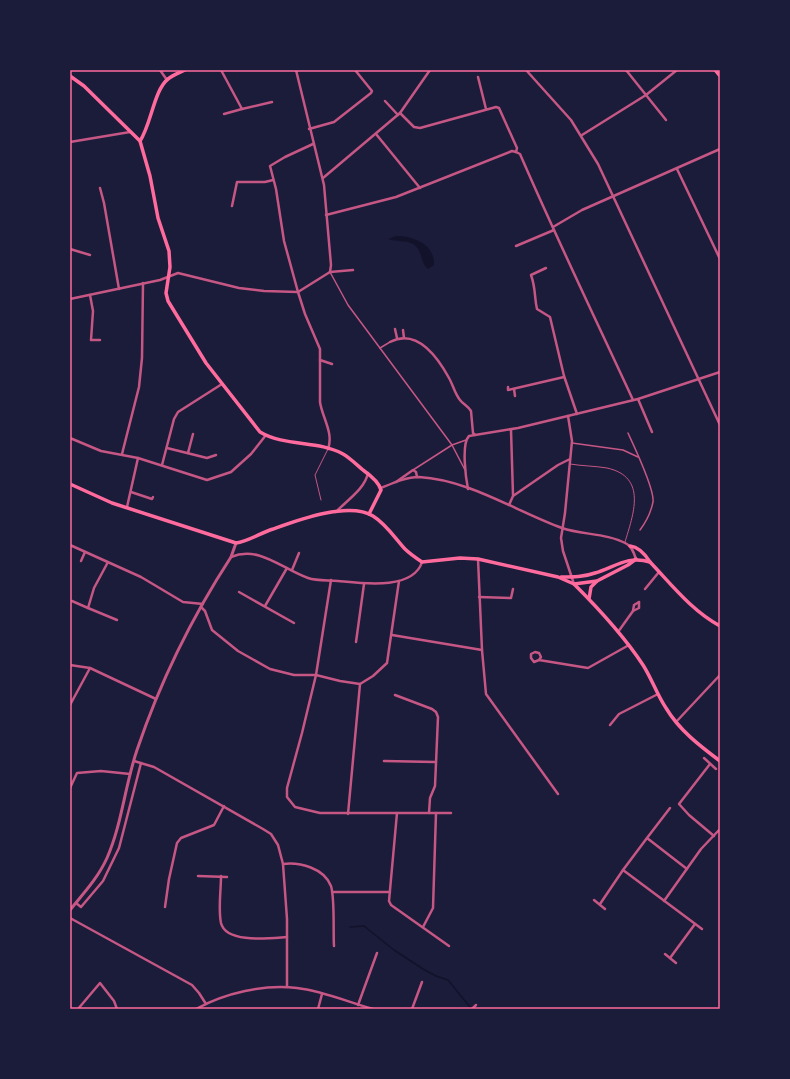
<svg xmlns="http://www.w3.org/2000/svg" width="790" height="1079" viewBox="0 0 790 1079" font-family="Roboto,sans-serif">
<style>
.water{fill:#12122b}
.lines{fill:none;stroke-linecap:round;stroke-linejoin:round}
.stream{stroke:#12122b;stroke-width:1.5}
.service{stroke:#c65784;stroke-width:1}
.pedestrian{stroke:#c65784;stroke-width:1.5}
.minor{stroke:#c65784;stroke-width:2.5}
.tertiary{stroke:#c65784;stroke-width:3}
.secondary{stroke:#ff6b9d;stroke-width:3.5}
.neatline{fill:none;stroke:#ff6b9d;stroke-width:1.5}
</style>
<rect width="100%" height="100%" fill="#1b1b3a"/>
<path class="water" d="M396,236C413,236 435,244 434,265L428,269C420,263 423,250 413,244C406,240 396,242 388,239Z"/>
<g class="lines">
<polyline class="stream" points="350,927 364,926 394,950 423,969 436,976 448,980 470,1007"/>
<g class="service">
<path d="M570,464C582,466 595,466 607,468C648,477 633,515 625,542"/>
<polyline points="321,500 315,475 328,449"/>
</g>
<g class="pedestrian">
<polyline points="330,272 348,305 452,445 465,470"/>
<polyline points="380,348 390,342"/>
<path d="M628,433C634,446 655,490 653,502C651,512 646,522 640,530"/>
<polyline points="572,443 623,450 638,457"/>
<polyline points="413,470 452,445 466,440"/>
</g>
<g class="minor">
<polyline points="160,70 167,80"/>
<polyline points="221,70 242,109 272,102"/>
<polyline points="296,70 324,185 331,265 330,272"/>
<polyline points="526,70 571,120 598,164 720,425"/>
<polyline points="626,70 666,120"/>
<polyline points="478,77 486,109"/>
<polyline points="385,101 398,115"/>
<polyline points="400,113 414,127 420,128 496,107 499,108 517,148 516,152"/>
<polyline points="224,114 242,109"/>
<polyline points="309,129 334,122 371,93 372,91 355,70"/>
<polyline points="376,134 420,188"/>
<polyline points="582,135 646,95 677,70"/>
<polyline points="70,142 130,132"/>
<path d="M313,144L285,157L270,166L276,189L284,241L298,292L305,314L320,349V402C322,417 334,433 328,449"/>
<path d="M516,152L520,154C556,237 595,318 633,400"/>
<polyline points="677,169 720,259"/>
<polyline points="323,178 400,113 430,70"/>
<polyline points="100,188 104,203 119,289"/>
<polyline points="232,206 237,182 265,182 273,180"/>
<polyline points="326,215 396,197 512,151 516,152"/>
<polyline points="553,227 582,210 720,149"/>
<polyline points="516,246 554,230"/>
<polyline points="70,249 90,255"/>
<path d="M546,268L531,275C536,289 534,296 537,309L550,317L564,376L577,414"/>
<polyline points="330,272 353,270"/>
<polyline points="90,295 93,311 91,340 100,340"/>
<polyline points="70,299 160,280 178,273 239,288 264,291 298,292 330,272"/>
<polyline points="395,329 397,338"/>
<polyline points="403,330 404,338"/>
<path d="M390,342C417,328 438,358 449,378C453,385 455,394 460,400C463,404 468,406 471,411L473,433L475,435"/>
<polyline points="320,360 332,364"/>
<polyline points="508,387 508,390 564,377"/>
<polyline points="514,389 515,396"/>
<polyline points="638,399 652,432"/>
<polyline points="568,416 572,441 565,513 561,538 563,551 574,584"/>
<polyline points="511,430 513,495"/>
<polyline points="70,438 101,451 138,458 207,480 231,472 251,454 266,435"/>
<polyline points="167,448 207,458 216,455"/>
<polyline points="188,453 193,434"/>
<polyline points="122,454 139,387 142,358 143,283"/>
<polyline points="162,465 174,419 178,412 222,384"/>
<polyline points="396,482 413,470 416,472 417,477"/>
<path d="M381,488C393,483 406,477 419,477C470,480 515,511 562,528C582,535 607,533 627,544C632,547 634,553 636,559"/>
<path d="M468,489C466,479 461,444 469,436L518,428L638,399L720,372"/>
<polyline points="131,492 152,499 153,497"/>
<polyline points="509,505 513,496 558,465 570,459"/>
<polyline points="127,507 138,458"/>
<path d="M336,512C346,501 365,489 368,473"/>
<polyline points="70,545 141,577 183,602 203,604"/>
<path d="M231,557C259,545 282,569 308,578C317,581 328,580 338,581C360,583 413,591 422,562"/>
<polyline points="478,559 482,650 486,694 558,794"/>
<polyline points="81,561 85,552"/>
<polyline points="108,562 94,588 88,608 117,620"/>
<polyline points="292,570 299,553"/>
<polyline points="331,580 316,675 302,733 287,788 287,797 295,807 320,813 451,813"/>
<polyline points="645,589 659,572"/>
<polyline points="239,592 294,623"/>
<polyline points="479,597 511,598 513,589"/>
<polyline points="72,601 88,608"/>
<polyline points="265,606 287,568"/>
<polyline points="201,607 205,611 212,630 238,651 270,669 294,675 316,675 340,681 360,684 373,676 387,663 399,581"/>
<polyline points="633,611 634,605 639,602"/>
<polyline points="618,632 633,611 639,608 639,602"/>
<polyline points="392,635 482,650"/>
<polyline points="356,642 364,584"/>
<polyline points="539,660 541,657 539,653 535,652 531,654 531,658 534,662 539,660 588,668 629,645"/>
<polyline points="70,665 90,668 156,699"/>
<polyline points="395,695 432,709 436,712 438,717 435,786 430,798 429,813"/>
<polyline points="70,705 90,668"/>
<polyline points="676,722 720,675"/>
<polyline points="610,725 619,714 658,694"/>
<polyline points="704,758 716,769"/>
<polyline points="134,761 154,767 263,829 271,834 278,845 283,864 287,919 287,987"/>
<polyline points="384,761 435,762"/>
<polyline points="710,764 679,804 689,815 714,836"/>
<polyline points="70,788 77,773 101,771 130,774"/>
<polyline points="670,808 647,838 687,869"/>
<polyline points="397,813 389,901 391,905 449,946"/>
<polyline points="348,814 360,684"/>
<polyline points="647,838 623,870 702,929"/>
<path d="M283,864C300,862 324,868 331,886C335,899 333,931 334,946"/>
<polyline points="198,876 227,877"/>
<path d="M221,876C221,891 218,909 221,923C226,944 271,938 287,937"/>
<polyline points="332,892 390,892"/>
<polyline points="594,900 605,909"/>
<polyline points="664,901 701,849 720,829"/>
<polyline points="76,903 81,907 103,881 119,848 141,763"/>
<polyline points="600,904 623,870"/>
<polyline points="165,907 169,879 177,843 181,838 214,825 224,806"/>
<polyline points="70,918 192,985 199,993 206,1004"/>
<polyline points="423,927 433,908 436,813"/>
<polyline points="665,954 676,963"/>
<polyline points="670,958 695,924"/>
<polyline points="358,1005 377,953"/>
<polyline points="78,1009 100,983 114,1001 117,1009"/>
<path d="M196,1009C225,993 264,984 297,988C323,991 348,1002 373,1009"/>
<polyline points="318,1009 322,994"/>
<polyline points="412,1009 422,982"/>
<polyline points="472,1009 476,1005"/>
</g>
<path class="tertiary" d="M70,910C83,894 98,878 107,858C122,824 125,785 137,750C160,682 192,617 231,557L236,543"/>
<g class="secondary">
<polyline points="715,70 720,76"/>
<path d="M70,76L84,86L140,141L150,176L158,218L169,251L170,267L166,293L168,301L206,363L260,432C285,447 318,440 343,454C350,458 357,465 363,470C370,475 379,482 381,490L369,514"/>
<path d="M140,141C151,125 154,90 168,79C173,75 179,73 185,70"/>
<path d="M70,484L112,503L236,543C249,541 260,533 273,529C298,520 349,501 373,516C386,524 395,538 405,549C410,554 416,558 422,562L460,558L478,559L558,577L574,584L597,581L628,565L636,559"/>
<path d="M630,546C639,547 645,554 650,562"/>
<path d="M561,577C573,577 584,577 595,573C615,567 628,555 650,562C672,585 691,610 720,626"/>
<path d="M574,584C599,609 624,636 643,665C652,679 657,695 666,708C679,730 700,746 720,761"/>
<polyline points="589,599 591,587 597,581"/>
</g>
</g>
<rect width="790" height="1079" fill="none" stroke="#1b1b3a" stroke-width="142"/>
<rect x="71" y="71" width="648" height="937" class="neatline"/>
</svg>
